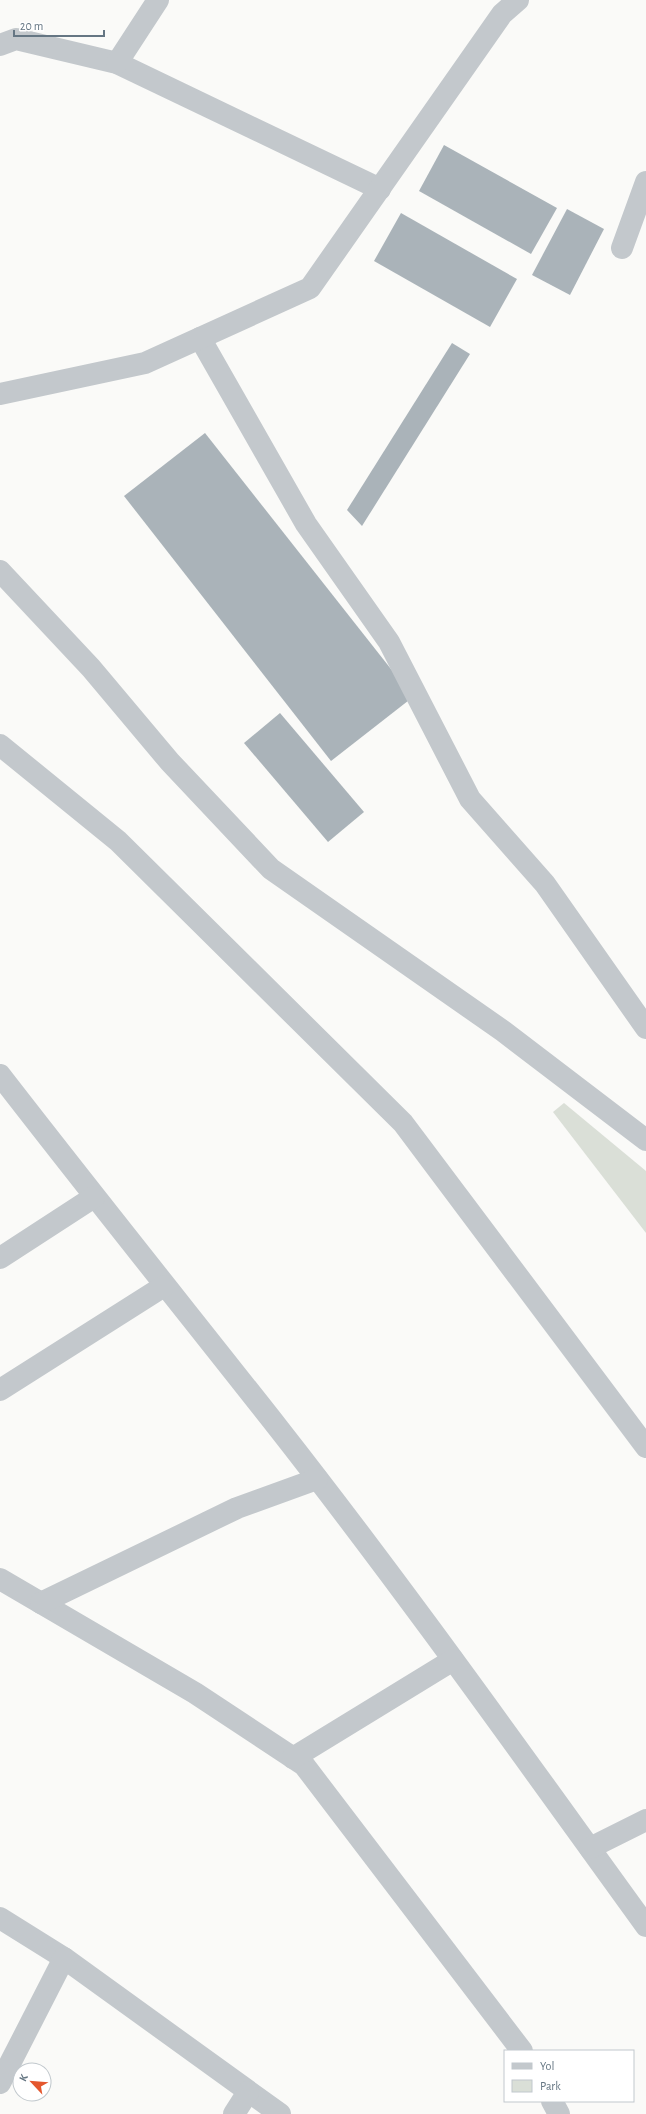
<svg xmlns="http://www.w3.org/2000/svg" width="646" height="2114" viewBox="0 0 646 2114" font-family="'Alegreya Sans',sans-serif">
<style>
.green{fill:#dadfd7}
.building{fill:#aab3b9}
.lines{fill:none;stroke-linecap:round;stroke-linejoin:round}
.minor{stroke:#c3c8cc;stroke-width:22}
.tertiary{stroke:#c3c8cc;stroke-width:22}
</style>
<rect width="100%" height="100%" fill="#fafaf8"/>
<polygon class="green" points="564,1103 646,1171 646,1233 553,1112"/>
<g class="building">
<polygon points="444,145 557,208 531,254 419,191"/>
<polygon points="567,209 604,229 570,295 532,275"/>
<polygon points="401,213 517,279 490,327 374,261"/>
<polygon points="452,343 470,354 362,526 347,510"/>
<polygon points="205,433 413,697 331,761 124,496"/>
<polygon points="280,713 364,812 328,842 244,743"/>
</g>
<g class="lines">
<g class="minor">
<polyline points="0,45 16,39 117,63 380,189"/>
<polyline points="117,63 158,0"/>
<polyline points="622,248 646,182"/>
<polyline points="200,338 306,524 389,642 470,799 545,884 646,1028"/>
<polyline points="0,394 145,363 310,288 502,14 518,0"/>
<polyline points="0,571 91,668 170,762 271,869 503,1031 646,1140"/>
<path d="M0,1075C92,1194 186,1311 279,1429C406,1591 525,1759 646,1926"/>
<polyline points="0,1258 94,1197"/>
<polyline points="0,1390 164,1286"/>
<polyline points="0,1579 195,1693 304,1765 522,2051"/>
<polyline points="41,1603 237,1508 317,1479"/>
<polyline points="293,1758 453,1660"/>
<polyline points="590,1848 646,1820"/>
<polyline points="0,1918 64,1958 280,2114"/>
<polyline points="0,2083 64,1958"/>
<polyline points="552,2101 559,2114"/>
<polyline points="234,2114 248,2092"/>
</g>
<polyline class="tertiary" points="0,745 118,841 403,1123 646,1447"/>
</g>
<rect x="504" y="2050" width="130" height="52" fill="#ffffff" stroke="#c1c8cd"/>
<rect x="512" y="2063" width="20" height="6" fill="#c3c8cc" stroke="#c1c8cd"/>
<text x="540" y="2070" font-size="12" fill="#657683">Yol</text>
<rect x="512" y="2080" width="20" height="12" fill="#dadfd7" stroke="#c1c8cd"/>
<text x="540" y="2090" font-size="12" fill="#657683">Park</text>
<g transform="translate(32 2082) rotate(296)"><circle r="19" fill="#ffffff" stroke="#c1c8cd"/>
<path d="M0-3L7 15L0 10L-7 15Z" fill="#e4572e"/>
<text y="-6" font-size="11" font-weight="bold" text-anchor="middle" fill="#657683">K</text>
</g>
<path d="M14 30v6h90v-6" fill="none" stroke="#657683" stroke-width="2"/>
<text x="20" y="30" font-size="12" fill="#657683" stroke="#ffffff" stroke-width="3" paint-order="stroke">20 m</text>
</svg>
